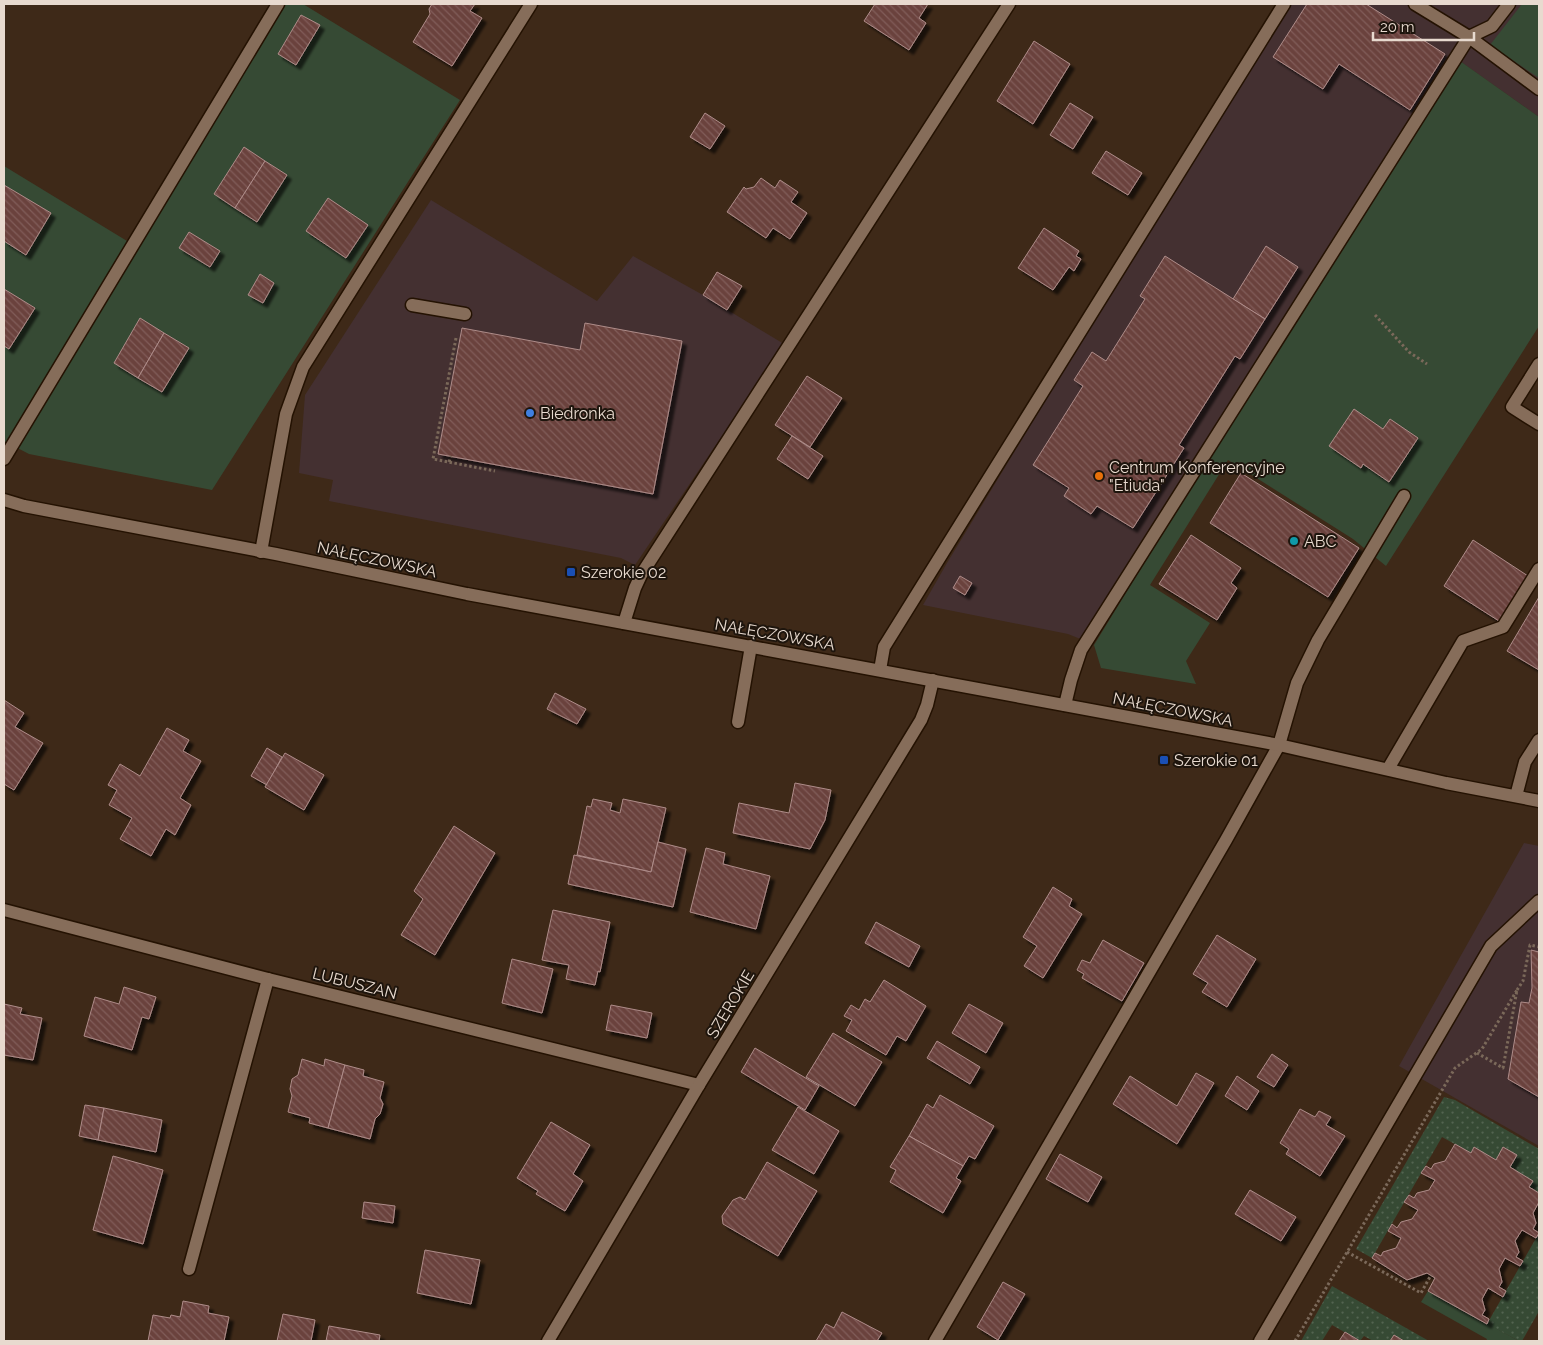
<svg xmlns="http://www.w3.org/2000/svg" width="1543" height="1345" viewBox="0 0 1543 1345" font-family="Raleway,sans-serif">
<style>
.commercial{fill:#443031}
.grass{fill:#364a34}
.park{fill:url(#park-dots)}
.building{fill:url(#building-back-hatch);stroke:#ae8c89;filter:url(#shadow)}
.lines{fill:none;stroke-linecap:round;stroke-linejoin:round}
.service-casing{stroke:#241202;stroke-width:15}
.minor-casing{stroke:#241202;stroke-width:15}
.secondary-casing{stroke:#241202;stroke-width:15}
.path{stroke:#7b695a;stroke-width:3;stroke-dasharray:2.5 2.5;stroke-linecap:butt}
.service{stroke:#866d5a;stroke-width:12}
.minor{stroke:#866d5a;stroke-width:12}
.secondary{stroke:#866d5a;stroke-width:12}
.shop-dot{fill:#3f7fe0;stroke:#1e150d;stroke-width:2}
.food-dot{fill:#e8710a;stroke:#1e150d;stroke-width:2}
.culture-dot{fill:#0f9aa8;stroke:#1e150d;stroke-width:2}
.transit-dot{fill:#1a4fb4;stroke:#1e150d;stroke-width:2}
.labels{text-anchor:middle;stroke-width:4;stroke-linejoin:round;paint-order:stroke}
.poi-label{font-size:16px;fill:#e8dacf;stroke:#1e150d;text-anchor:start}
.street-label{font-size:16px;fill:#e8dacf;stroke:#1e150d}
</style>
<defs>
<pattern id="park-dots" width="8" height="8" patternUnits="userSpaceOnUse" patternTransform="scale(1.25)"><rect width="8" height="8" fill="#364a34"/><path d="M2 2h.1M6 6h.1" fill="none" stroke="#536450" stroke-width="1.8" stroke-linecap="round"/></pattern>
<pattern id="building-back-hatch" width="6" height="6" patternUnits="userSpaceOnUse" patternTransform="scale(1.25)"><rect width="6" height="6" fill="#6b423e"/><path d="M-1 5l2 2M0 0l6 6M5-1l2 2" fill="none" stroke="#805d59"/></pattern>
<filter id="shadow"><feDropShadow dx="4.5" dy="4.5" stdDeviation="1" flood-color="#0009"/></filter>
</defs>
<rect width="100%" height="100%" fill="#3e2918"/>
<g class="commercial">
<polygon points="1289,4 1539,4 1539,117 1454,57 1088,642 1068,634 923,605 947,563 1147,233"/>
<polygon points="431,200 597,301 633,256 703,295 784,344 635,565 621,558 329,501 333,480 299,473 305,395"/>
<polygon points="1524,843 1539,846 1539,1146 1399,1066"/>
</g>
<g class="grass">
<polygon points="278,4 303,4 460,100 212,490 29,454 4,441 4,166 127,241"/>
<polygon points="1522,4 1539,4 1539,78 1490,45"/>
<polygon points="1460,61 1539,117 1539,326 1386,566 1353,539 1228,460 1150,585 1210,623 1186,661 1196,684 1101,668 1094,645 1135,578"/>
<polygon points="1428,1291 1519,1341 1486,1341 1487,1339 1421,1302"/>
</g>
<g class="park">
<polygon points="1444,1097 1455,1100 1539,1149 1539,1193 1529,1187 1532,1181 1474,1148 1471,1153 1442,1137 1372,1258 1356,1249"/>
<polygon points="1539,1233 1539,1311 1522,1341 1519,1341 1487,1324"/>
<polygon points="1332,1286 1429,1341 1404,1341 1394,1335 1390,1341 1373,1341 1364,1336 1360,1341 1332,1325 1322,1341 1301,1341"/>
</g>
<g class="building">
<polygon points="432,4 475,4 470,11 482,18 452,66 413,42 430,14 429,9"/>
<polygon points="875,4 928,4 919,18 926,23 909,50 864,21"/>
<polygon points="1307,4 1366,4 1445,54 1410,110 1339,64 1323,89 1273,57"/>
<polygon points="301,15 320,25 296,65 278,54"/>
<polygon points="1034,41 1070,64 1033,124 997,101"/>
<polygon points="1070,103 1093,117 1073,149 1050,135"/>
<polygon points="705,113 725,126 710,149 690,137"/>
<polygon points="244,147 265,161 235,208 214,194"/>
<polygon points="1106,151 1142,173 1128,195 1092,173"/>
<polygon points="265,161 287,175 257,222 235,208"/>
<polygon points="761,178 775,188 780,180 798,192 791,202 807,213 790,239 773,228 766,238 727,212 744,187 746,189 754,187"/>
<polygon points="4,185 51,213 26,255 4,241"/>
<polygon points="328,198 368,225 346,258 306,231"/>
<polygon points="1044,228 1079,251 1076,256 1081,259 1074,271 1069,267 1053,290 1018,268"/>
<polygon points="189,232 220,251 210,267 179,248"/>
<polygon points="1266,246 1298,267 1265,319 1233,299"/>
<polygon points="1165,256 1265,319 1240,359 1235,356 1179,445 1184,448 1133,528 1097,506 1091,514 1064,496 1069,488 1033,465 1083,386 1074,380 1092,352 1106,361 1145,299 1140,296"/>
<polygon points="717,272 742,286 727,310 703,295"/>
<polygon points="260,274 274,283 263,303 248,295"/>
<polygon points="4,289 35,308 9,349 4,346"/>
<polygon points="140,318 164,333 138,378 114,363"/>
<polygon points="585,323 682,341 653,494 438,454 462,328 580,350"/>
<polygon points="164,333 189,348 162,392 138,378"/>
<polygon points="807,376 842,398 810,447 775,425"/>
<polygon points="1354,409 1383,429 1390,419 1418,438 1389,482 1363,464 1361,468 1329,446"/>
<polygon points="792,436 823,456 808,479 777,459"/>
<polygon points="1241,473 1359,548 1328,597 1210,523"/>
<polygon points="1191,535 1241,568 1231,583 1237,588 1217,620 1159,584"/>
<polygon points="1473,540 1528,576 1499,621 1444,586"/>
<polygon points="960,576 972,583 965,595 953,588"/>
<polygon points="1539,597 1539,670 1507,651"/>
<polygon points="555,693 586,709 577,724 547,709"/>
<polygon points="4,700 24,713 15,727 43,743 14,790 4,784"/>
<polygon points="167,728 189,740 183,751 201,761 180,798 191,805 175,835 166,829 151,856 120,839 132,818 109,805 117,790 108,785 120,764 140,776"/>
<polygon points="267,748 282,757 267,785 251,776"/>
<polygon points="285,753 324,775 304,810 265,787"/>
<polygon points="795,783 831,790 825,820 810,849 733,833 739,803 789,813"/>
<polygon points="593,799 612,803 610,810 620,813 623,799 666,808 651,872 577,855 587,806 591,807"/>
<polygon points="454,826 495,853 435,955 401,935 423,899 414,891"/>
<polygon points="658,842 686,849 673,907 568,884 574,855 651,872"/>
<polygon points="706,848 725,853 723,864 770,876 756,929 690,912"/>
<polygon points="1053,887 1072,899 1069,906 1082,914 1043,978 1024,966 1037,946 1023,937"/>
<polygon points="553,910 610,922 600,972 598,971 595,985 566,979 569,965 542,960"/>
<polygon points="876,922 920,946 909,967 865,943"/>
<polygon points="1217,935 1256,959 1227,1007 1202,992 1208,983 1193,974"/>
<polygon points="1103,940 1144,963 1122,1001 1082,978 1084,974 1077,970 1082,960 1090,963"/>
<polygon points="1531,950 1539,952 1539,1097 1508,1079 1521,1002 1529,1003 1532,988"/>
<polygon points="512,959 553,969 542,1013 502,1003"/>
<polygon points="884,980 926,1006 906,1041 897,1036 886,1055 846,1031 852,1020 844,1016 851,1005 859,1010 865,999 870,1002"/>
<polygon points="124,987 156,997 149,1019 142,1017 132,1050 84,1036 95,997 119,1004"/>
<polygon points="4,1004 22,1008 20,1014 42,1018 33,1060 4,1055"/>
<polygon points="969,1004 1003,1023 986,1053 952,1033"/>
<polygon points="611,1005 652,1013 647,1038 606,1030"/>
<polygon points="833,1033 882,1062 855,1106 806,1077"/>
<polygon points="937,1041 980,1067 970,1084 927,1058"/>
<polygon points="755,1048 819,1086 805,1110 741,1072"/>
<polygon points="1272,1054 1288,1065 1274,1087 1257,1077"/>
<polygon points="302,1059 324,1066 325,1059 345,1065 328,1128 309,1123 310,1118 288,1112 292,1096 290,1089 292,1079 298,1075"/>
<polygon points="345,1065 364,1070 363,1076 384,1082 380,1098 383,1104 380,1114 375,1119 370,1139 328,1128"/>
<polygon points="1196,1073 1214,1083 1177,1144 1113,1104 1130,1076 1177,1106"/>
<polygon points="1237,1076 1259,1091 1247,1110 1225,1096"/>
<polygon points="940,1095 994,1126 975,1159 969,1156 963,1166 909,1136 927,1104 933,1108"/>
<polygon points="85,1105 104,1108 98,1140 79,1136"/>
<polygon points="798,1107 839,1131 814,1174 772,1150"/>
<polygon points="104,1108 162,1120 156,1152 98,1140"/>
<polygon points="1300,1109 1315,1117 1319,1111 1331,1117 1326,1125 1345,1136 1320,1176 1286,1154 1289,1149 1280,1143"/>
<polygon points="551,1122 590,1145 573,1174 583,1181 565,1211 536,1194 538,1191 517,1178"/>
<polygon points="909,1136 963,1166 956,1178 961,1181 943,1213 890,1182 896,1170 890,1167"/>
<polygon points="1455,1144 1471,1153 1474,1147 1496,1160 1503,1147 1517,1155 1510,1167 1533,1181 1529,1187 1539,1193 1539,1202 1533,1213 1536,1223 1533,1229 1539,1233 1536,1238 1522,1230 1515,1241 1519,1252 1516,1257 1523,1261 1520,1266 1505,1258 1499,1269 1502,1282 1499,1287 1506,1291 1503,1297 1488,1288 1482,1299 1485,1310 1482,1315 1489,1319 1487,1324 1428,1291 1435,1278 1427,1273 1407,1280 1372,1258 1375,1253 1381,1256 1383,1252 1396,1248 1401,1238 1388,1231 1392,1224 1397,1228 1401,1222 1412,1219 1418,1210 1404,1202 1409,1195 1414,1198 1417,1193 1429,1190 1435,1180 1421,1173 1426,1166 1431,1169 1434,1164 1445,1161"/>
<polygon points="1060,1154 1102,1177 1088,1202 1046,1179"/>
<polygon points="113,1156 163,1170 143,1244 93,1230"/>
<polygon points="767,1162 817,1191 778,1256 723,1224 722,1216 733,1200 740,1197 745,1200"/>
<polygon points="1250,1190 1296,1217 1281,1241 1235,1214"/>
<polygon points="364,1202 395,1206 393,1223 362,1218"/>
<polygon points="425,1250 480,1260 471,1304 417,1293"/>
<polygon points="1003,1282 1025,1294 998,1340 977,1327"/>
<polygon points="183,1301 209,1306 208,1313 229,1317 224,1341 148,1341 153,1315 170,1318 171,1315 180,1317"/>
<polygon points="842,1312 882,1333 877,1341 816,1341 826,1324 834,1328"/>
<polygon points="283,1314 315,1320 311,1341 277,1341"/>
<polygon points="329,1326 380,1335 379,1341 326,1341"/>
<polygon points="1345,1332 1360,1341 1339,1341"/>
<polygon points="1394,1335 1404,1341 1390,1341"/>
</g>
<g class="lines">
<defs>
<g id="service">
<polyline points="1509,4 1492,26 1469,37 1539,89"/>
<polyline points="412,305 465,314"/>
<polyline points="1539,364 1512,407 1539,424"/>
<polyline points="4,459 278,4"/>
<polyline points="624,623 635,588 641,575 1009,4"/>
<polyline points="880,670 884,647 1284,4"/>
<polyline points="1065,705 1071,680 1081,650 1469,37 1415,4"/>
<polyline points="738,722 751,646"/>
<polyline points="1388,769 1463,641 1503,627 1539,569"/>
<polyline points="1516,796 1525,762 1539,740"/>
<polyline points="935,1341 1226,840 1279,745 1297,683 1318,640 1404,496"/>
<polyline points="1260,1341 1491,946 1539,901"/>
</g>
<g id="minor">
<polyline points="261,552 286,414 303,367 531,4"/>
<polyline points="4,910 268,979 699,1085"/>
<polyline points="189,1269 268,979"/>
<polyline points="548,1341 699,1085 921,720 927,705 933,680"/>
</g>
<polyline id="secondary" points="4,500 24,506 276,554 467,594 1279,745 1446,783 1539,801"/>
</defs>
<use href="#service" class="service-casing"/>
<use href="#minor" class="minor-casing"/>
<use href="#secondary" class="secondary-casing"/>
<g class="path">
<polyline points="1375,315 1409,352 1427,364"/>
<polyline points="456,338 433,459 495,471"/>
<polyline points="449,462 451,456"/>
<polyline points="1517,990 1523,981 1530,945 1539,947"/>
<polyline points="1347,1252 1421,1293 1431,1275"/>
<polyline points="1295,1341 1455,1068 1482,1049 1517,990 1503,1068 1477,1053"/>
</g>
<use href="#service" class="service"/>
<use href="#minor" class="minor"/>
<use href="#secondary" class="secondary"/>
</g>
<circle class="shop-dot" cx="530" cy="413" r="5"/>
<circle class="food-dot" cx="1099" cy="476" r="5"/>
<circle class="culture-dot" cx="1294" cy="541" r="5"/>
<g class="transit-dot">
<rect x="566" y="567" width="10" height="10" rx="2.5"/>
<rect x="1159" y="755" width="10" height="10" rx="2.5"/>
</g>
<g class="labels">
<g class="poi-label">
<text x="540" y="419">Biedronka</text>
<text x="1109" y="473">Centrum Konferencyjne<tspan x="1109" dy="18">"Etiuda"</tspan></text>
<text x="1304" y="547">ABC</text>
<text x="581" y="578">Szerokie 02</text>
<text x="1174" y="766">Szerokie 01</text>
</g>
<g class="street-label">
<text transform="translate(377 559) rotate(12)" y="6">NAŁĘCZOWSKA</text>
<text transform="translate(775 634) rotate(10)" y="6">NAŁĘCZOWSKA</text>
<text transform="translate(1173 709) rotate(11)" y="6">NAŁĘCZOWSKA</text>
<text transform="translate(355 983) rotate(14)" y="6">LUBUSZAN</text>
<text transform="translate(730 1004) rotate(-59)" y="6">SZEROKIE</text>
</g>
</g>
<rect width="1543" height="1345" fill="none" stroke="#e8dacf" stroke-width="10"/>
<path d="M1373 32v8h101v-8" fill="none" stroke="#e8dacf" stroke-width="2.5"/>
<text x="1380" y="32" font-size="15" fill="#e8dacf" stroke="#1e150d" stroke-width="4" paint-order="stroke">20 m</text>
</svg>
